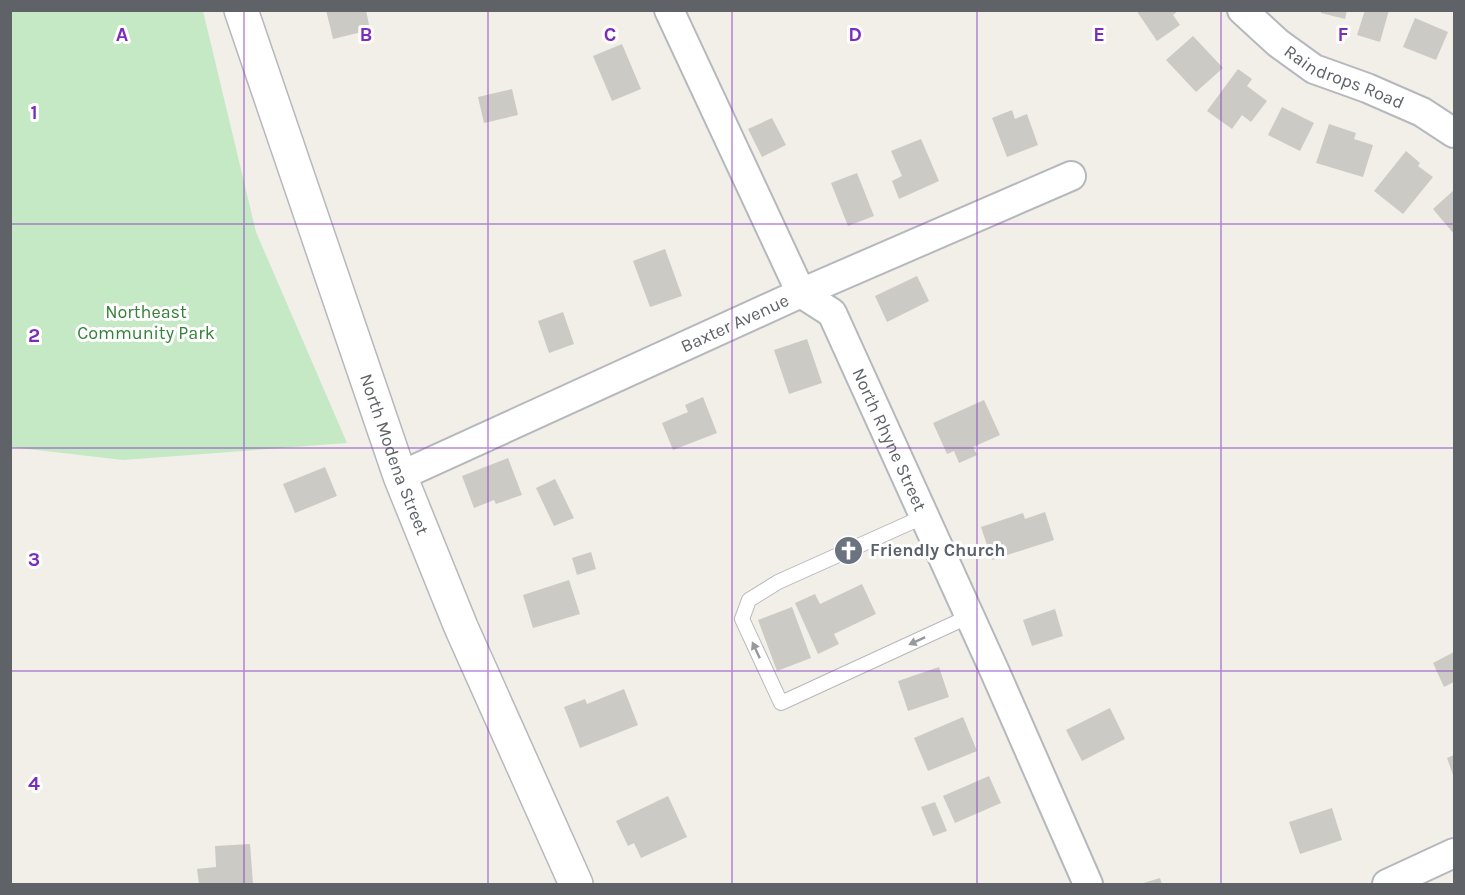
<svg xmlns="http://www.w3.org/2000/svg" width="1465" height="895" viewBox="0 0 1465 895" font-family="Karla,sans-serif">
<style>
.green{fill:#c5e8c5}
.building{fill:#cccac5}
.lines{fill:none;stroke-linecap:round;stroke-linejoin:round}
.service-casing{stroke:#b5b8bc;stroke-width:16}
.minor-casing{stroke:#b5b8bc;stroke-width:32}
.tertiary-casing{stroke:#b5b8bc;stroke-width:36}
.service{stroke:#fff;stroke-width:14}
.minor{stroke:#fff;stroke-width:28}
.tertiary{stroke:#fff;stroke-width:33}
.oneway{fill:#979a9d}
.grid{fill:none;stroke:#7b2cbf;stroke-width:1.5;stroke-opacity:0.55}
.labels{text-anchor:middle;stroke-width:6;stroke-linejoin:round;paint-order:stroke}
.street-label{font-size:18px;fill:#5f6368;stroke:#fff}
.park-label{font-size:18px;fill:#348238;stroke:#fff}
.worship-label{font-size:18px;font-weight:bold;fill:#5b616d;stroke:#fff;text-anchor:start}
.grid-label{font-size:20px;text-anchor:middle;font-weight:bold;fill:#7b2cbf;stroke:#fff;stroke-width:6;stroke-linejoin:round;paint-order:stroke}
</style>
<rect width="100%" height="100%" fill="#f1efe8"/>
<polygon class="green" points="11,10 203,11 256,232 347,443 123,460 11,447"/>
<g class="building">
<polygon points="326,10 366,10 370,30 333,39"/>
<polygon points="1136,10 1179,10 1173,15 1180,25 1157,41"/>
<polygon points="1321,10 1347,10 1345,19 1321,13"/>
<polygon points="1365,10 1389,10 1380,42 1357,35"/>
<polygon points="1415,18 1448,32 1436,60 1403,47"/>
<polygon points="1193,36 1223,68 1196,92 1166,60"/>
<polygon points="622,44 641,89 612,101 593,56"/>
<polygon points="1238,69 1252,79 1247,86 1267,101 1251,122 1242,115 1232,129 1207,111"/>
<polygon points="512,89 518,115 484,123 478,97"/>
<polygon points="1282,107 1314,123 1300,151 1268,135"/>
<polygon points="1012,110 1015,119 1027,114 1038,145 1007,157 992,118"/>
<polygon points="772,118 786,145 762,157 748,129"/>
<polygon points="1329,124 1356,133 1354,139 1373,145 1363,177 1316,163"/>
<polygon points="921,139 939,181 899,199 892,181 902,176 891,151"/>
<polygon points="1406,151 1420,163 1418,166 1433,177 1403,214 1374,191"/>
<polygon points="857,173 874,216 848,226 831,183"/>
<polygon points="1454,190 1454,234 1433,209"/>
<polygon points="665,249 682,296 650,307 633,261"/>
<polygon points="917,276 929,301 887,322 875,296"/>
<polygon points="563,312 574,344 549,353 538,321"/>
<polygon points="807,339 822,383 789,394 774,350"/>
<polygon points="703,397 717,433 673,450 662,423 688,412 685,405"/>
<polygon points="984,400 1000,435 973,447 977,455 959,463 954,451 947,454 933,423"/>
<polygon points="508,458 522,495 496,504 494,500 474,508 462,476"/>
<polygon points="325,467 337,496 295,513 283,484"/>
<polygon points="555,479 574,518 554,526 536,488"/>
<polygon points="1045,512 1054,540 992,560 981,527 1023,513 1025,519"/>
<polygon points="591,552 596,569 577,575 572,558"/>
<polygon points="569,580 580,614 533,628 523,595"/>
<polygon points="862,584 876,614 834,634 839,644 818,654 795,603 815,594 820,604"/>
<polygon points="792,607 811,658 777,671 758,620"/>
<polygon points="1055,609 1063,636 1032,646 1023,620"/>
<polygon points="1454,652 1454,682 1444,687 1433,663"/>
<polygon points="939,667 949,697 908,711 898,681"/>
<polygon points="624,689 638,725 580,748 564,707 585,699 587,704"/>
<polygon points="1110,708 1125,739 1082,761 1066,730"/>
<polygon points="963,717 977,751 928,771 914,738"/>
<polygon points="1454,755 1454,778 1447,758"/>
<polygon points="989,776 1001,803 955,823 943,796"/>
<polygon points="668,796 687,837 641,858 634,843 628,846 616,821"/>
<polygon points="935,802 947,831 933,836 921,807"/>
<polygon points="1332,808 1342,840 1300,854 1289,822"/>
<polygon points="250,844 253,884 199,884 197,869 216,867 215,846"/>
<polygon points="1160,878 1162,884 1140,884"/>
</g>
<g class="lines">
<defs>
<polyline id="service" points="925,516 778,582 749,600 742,619 781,703 970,616"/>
<g id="minor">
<path id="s1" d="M669,10L801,293L832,313L995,672L1088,884"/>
<path id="s2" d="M1242,10L1278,43L1314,69L1367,88L1422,112L1454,133"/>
<path id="s3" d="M400,476L801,293L1071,176"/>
<polyline points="1387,884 1454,853"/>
</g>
<g id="tertiary">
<path id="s4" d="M241,10L400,476L461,627L576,884"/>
</g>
</defs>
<use href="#service" class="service-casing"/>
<use href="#minor" class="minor-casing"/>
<use href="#tertiary" class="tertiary-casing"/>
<use href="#service" class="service"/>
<use href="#minor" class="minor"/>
<use href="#tertiary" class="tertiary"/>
</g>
<defs><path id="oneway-solid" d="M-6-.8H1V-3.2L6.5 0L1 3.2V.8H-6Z" transform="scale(1.5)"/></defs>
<g class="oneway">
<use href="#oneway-solid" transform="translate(917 641) rotate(155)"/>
<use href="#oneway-solid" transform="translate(756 650) rotate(-115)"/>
</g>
<path class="grid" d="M244,10V884M488,10V884M732,10V884M977,10V884M1221,10V884M10,224H1454M10,448H1454M10,671H1454"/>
<defs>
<symbol id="church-disc" viewBox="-11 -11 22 22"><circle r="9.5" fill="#6b7280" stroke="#fff"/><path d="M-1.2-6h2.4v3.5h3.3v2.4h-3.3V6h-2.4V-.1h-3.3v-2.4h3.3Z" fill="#fff"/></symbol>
</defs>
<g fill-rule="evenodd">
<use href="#church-disc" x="832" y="534" width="33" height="33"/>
</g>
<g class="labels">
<g class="street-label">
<text dy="6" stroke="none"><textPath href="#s2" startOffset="124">Raindrops Road</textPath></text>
<text dy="6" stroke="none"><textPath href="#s3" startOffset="368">Baxter Avenue</textPath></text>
<text dy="6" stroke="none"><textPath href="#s1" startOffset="488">North Rhyne Street</textPath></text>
<text dy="6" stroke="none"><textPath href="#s4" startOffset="470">North Modena Street</textPath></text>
</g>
<g class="park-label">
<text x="146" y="318">Northeast<tspan x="146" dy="21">Community Park</tspan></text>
</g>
<g class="worship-label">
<text x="870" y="556">Friendly Church</text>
</g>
</g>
<g class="grid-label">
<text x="122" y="41">A</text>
<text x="366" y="41">B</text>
<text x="610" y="41">C</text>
<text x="855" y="41">D</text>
<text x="1099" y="41">E</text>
<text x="1343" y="41">F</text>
<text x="34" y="119">1</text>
<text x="34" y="342">2</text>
<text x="34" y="566">3</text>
<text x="34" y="790">4</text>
</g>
<rect width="1465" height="895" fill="none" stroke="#5f6368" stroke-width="24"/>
</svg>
